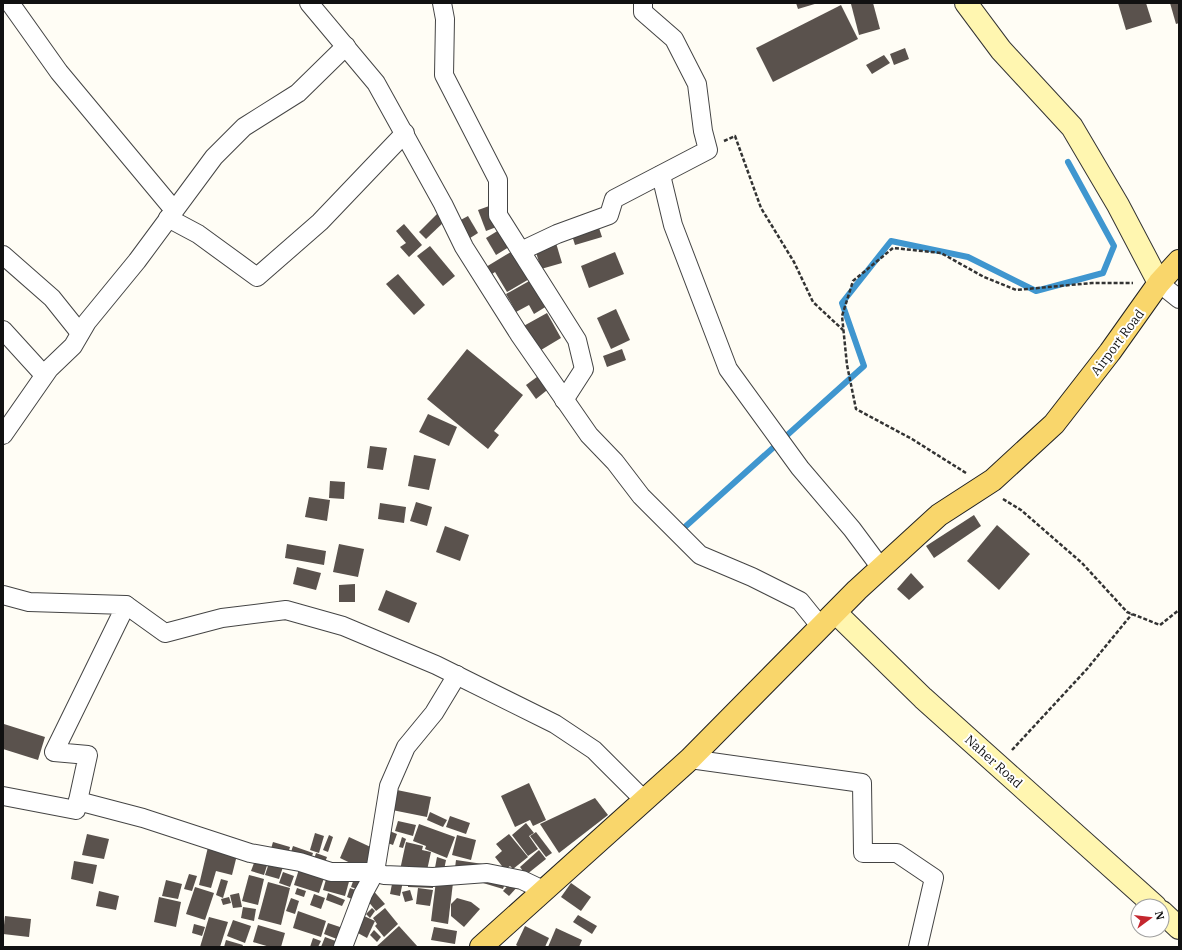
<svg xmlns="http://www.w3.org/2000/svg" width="1182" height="950" viewBox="0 0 1182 950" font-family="'IBM Plex Serif',serif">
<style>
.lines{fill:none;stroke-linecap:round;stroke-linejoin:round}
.stream{stroke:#3f96cf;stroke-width:6}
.building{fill:#5a524d}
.minor-casing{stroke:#444;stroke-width:20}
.secondary-casing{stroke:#333;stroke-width:24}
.primary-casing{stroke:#222;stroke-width:24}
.path{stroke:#333;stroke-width:2.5;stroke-dasharray:4 2;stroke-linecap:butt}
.minor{stroke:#fff;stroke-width:18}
.secondary{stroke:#fff6b0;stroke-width:22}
.primary{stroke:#f9d66b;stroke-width:22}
.labels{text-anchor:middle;stroke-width:4;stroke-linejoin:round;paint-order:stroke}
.street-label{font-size:13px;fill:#111;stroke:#fff}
</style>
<rect width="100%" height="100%" fill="#fffdf5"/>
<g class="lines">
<polyline class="stream" points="686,526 864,366 842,303 891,241 968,257 1036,291 1103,273 1114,246 1068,162"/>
</g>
<g class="building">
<polygon points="796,3 818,3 798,9"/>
<polygon points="856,3 873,3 880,29 859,35 851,4"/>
<polygon points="1118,3 1146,3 1152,22 1126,30"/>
<polygon points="1170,3 1179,3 1179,23 1176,24"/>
<polygon points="841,5 858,39 773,82 756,48"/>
<polygon points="905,48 909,59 894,65 890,54"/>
<polygon points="884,55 890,63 872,74 866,65"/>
<polygon points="492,205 499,226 486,231 478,210"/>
<polygon points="439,212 446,220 426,239 419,232"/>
<polygon points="468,216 478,233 467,240 457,222"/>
<polygon points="404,224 422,245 409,257 400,247 406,243 396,231"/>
<polygon points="598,225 602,237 575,245 571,232"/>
<polygon points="499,230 509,247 496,255 486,238"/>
<polygon points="556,243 562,263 541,269 535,249"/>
<polygon points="430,246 455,276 443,286 417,256"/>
<polygon points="514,250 531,278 507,292 495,272 486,278 481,270"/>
<polygon points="615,252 624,274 589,288 581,266"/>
<polygon points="398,274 425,305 414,315 386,284"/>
<polygon points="531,280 547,306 534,314 529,305 516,312 506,294"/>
<polygon points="616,309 630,340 611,349 597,318"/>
<polygon points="547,313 561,338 541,350 546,359 520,328"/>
<polygon points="467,349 523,395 494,431 499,435 488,449 427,399"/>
<polygon points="622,349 626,360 607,367 603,356"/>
<polygon points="541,374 551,387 536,399 526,385"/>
<polygon points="428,414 457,427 449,446 419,432"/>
<polygon points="370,446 387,448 383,470 367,468"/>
<polygon points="414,455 436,459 429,490 408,486"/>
<polygon points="330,481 345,482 344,499 329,498"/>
<polygon points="309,497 330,500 327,521 305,517"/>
<polygon points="416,502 432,507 427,526 410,521"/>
<polygon points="380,503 406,507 404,523 378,519"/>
<polygon points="974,515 981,526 934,558 926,546"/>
<polygon points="997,525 1030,554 999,590 967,561"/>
<polygon points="445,526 469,535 460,561 436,552"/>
<polygon points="287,544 326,551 324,565 285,558"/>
<polygon points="339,544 364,549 358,577 333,572"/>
<polygon points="297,567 321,573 316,590 293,584"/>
<polygon points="911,573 924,587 909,600 897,589"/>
<polygon points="355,584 355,602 339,602 339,585"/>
<polygon points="386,590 417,603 409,623 378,610"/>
<polygon points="4,724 45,737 38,760 3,749"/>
<polygon points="529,783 546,820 533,826 530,820 515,827 501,796"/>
<polygon points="392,789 431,797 427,817 387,809"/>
<polygon points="595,798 608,815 559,853 540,824"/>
<polygon points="430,812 447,820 443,827 427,820"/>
<polygon points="450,816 470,823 466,834 446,827"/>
<polygon points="398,821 416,825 413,836 395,831"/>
<polygon points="526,823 534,833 529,836 538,849 528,856 512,835"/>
<polygon points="419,824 455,837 447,858 425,849 426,846 413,841"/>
<polygon points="387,830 397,834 393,845 382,841"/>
<polygon points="536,832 552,853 546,857 530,836"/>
<polygon points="315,833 324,836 319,853 310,850"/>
<polygon points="87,834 109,839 104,859 82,855"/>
<polygon points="509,834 528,857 513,869 510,866 505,870 495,857 502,851 496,844"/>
<polygon points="329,835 333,837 328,852 323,850"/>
<polygon points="457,835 476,840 471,860 452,855"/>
<polygon points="349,837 377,850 367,871 340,858"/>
<polygon points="402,837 406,839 403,848 399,847"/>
<polygon points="273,842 290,847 287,858 270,852"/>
<polygon points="406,842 423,846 422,850 431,852 426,875 400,870"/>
<polygon points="293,846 313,853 309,865 289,858"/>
<polygon points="208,847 237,855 232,875 216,871 211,888 199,885"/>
<polygon points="539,850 546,859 526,875 520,867"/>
<polygon points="316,853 327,857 323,868 312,865"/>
<polygon points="257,855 269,859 264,875 251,871"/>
<polygon points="437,857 446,860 443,875 434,873"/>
<polygon points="456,860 483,864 482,872 455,868"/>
<polygon points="74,861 97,865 93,884 71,879"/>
<polygon points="269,863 283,867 279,879 265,875"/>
<polygon points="301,863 326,872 319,893 294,885"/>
<polygon points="283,872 294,876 290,887 279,883"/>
<polygon points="328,872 350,878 345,896 323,890"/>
<polygon points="356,873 368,878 363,891 351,887"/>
<polygon points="189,874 197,876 192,891 184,889"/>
<polygon points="486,874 506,880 503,889 483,883"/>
<polygon points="249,875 264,879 258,905 242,901"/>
<polygon points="408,878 433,879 433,888 408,887"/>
<polygon points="221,879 228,881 223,898 216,895"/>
<polygon points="393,879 403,881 400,896 390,894"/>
<polygon points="166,880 182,884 178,899 162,896"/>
<polygon points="513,880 519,885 509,896 503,891"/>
<polygon points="436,881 453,883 448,924 431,921"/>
<polygon points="268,882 290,888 281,925 258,919"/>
<polygon points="571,883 591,897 581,911 561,897"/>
<polygon points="195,887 214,893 205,920 186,914"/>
<polygon points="297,888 306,891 304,897 295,894"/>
<polygon points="350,888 361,892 357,901 347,897"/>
<polygon points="371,888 385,904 376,911 363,895"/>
<polygon points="418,888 433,890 430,906 416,904"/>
<polygon points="410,890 413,900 405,902 402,892"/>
<polygon points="99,891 119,896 116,910 96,906"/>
<polygon points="239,893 242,907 233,908 230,895"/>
<polygon points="328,893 345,900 342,906 326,900"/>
<polygon points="314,894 325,898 321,909 310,905"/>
<polygon points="159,897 181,902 176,927 154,922"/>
<polygon points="229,897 231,903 223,905 221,899"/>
<polygon points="291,898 299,901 295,914 286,911"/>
<polygon points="457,898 471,902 480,909 464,927 451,916 451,904"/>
<polygon points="243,907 256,909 254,921 241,918"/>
<polygon points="372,908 375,911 370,918 366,914"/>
<polygon points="385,908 398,924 384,937 375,926 377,924 373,918"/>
<polygon points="298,911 326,921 321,937 293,928"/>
<polygon points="578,915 597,926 592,934 573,922"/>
<polygon points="5,916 31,919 29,937 3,934"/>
<polygon points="364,916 375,921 367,938 356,932"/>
<polygon points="209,917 228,922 220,947 200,947"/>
<polygon points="233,920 251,926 245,943 227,936"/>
<polygon points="328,923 346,929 342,941 324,934"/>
<polygon points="194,924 205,927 202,936 192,933"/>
<polygon points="258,925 285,933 281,947 270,947 253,942"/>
<polygon points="399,926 418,947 376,947"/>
<polygon points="525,926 549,938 545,947 519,947 516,945"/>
<polygon points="434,927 457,931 455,944 431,940"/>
<polygon points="556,928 582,940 579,947 548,947"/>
<polygon points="374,930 381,937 377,942 370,935"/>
<polygon points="325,937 341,943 339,947 321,947"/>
<polygon points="313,938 321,941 318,947 310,947"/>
<polygon points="226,940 243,945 242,947 224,947"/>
</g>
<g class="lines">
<defs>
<g id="minor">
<polyline points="10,3 59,72 174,210"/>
<polyline points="309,3 376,83 443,204 464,247 519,334 589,435 615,462 641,496 700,555 752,577 800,601 821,627"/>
<polyline points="442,3 445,19 444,75 498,180 498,215 577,340 584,369 564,400"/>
<polyline points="661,175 673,225 728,369 800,468 852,529 881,568"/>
<polyline points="168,218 198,234 257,277 320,222 405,133"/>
<polyline points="521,251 557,234 609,215 614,199 708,150 703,131 697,84 674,39 643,12 643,3"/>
<polyline points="3,255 52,298 80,333"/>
<polyline points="1159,283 1179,299"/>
<polyline points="3,330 44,375"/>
<polyline points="3,435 49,369 73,346 87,322 137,261 214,157 244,127 298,93 346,46"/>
<polyline points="3,595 29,602 126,605 54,752 88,755 76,810 3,796"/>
<polyline points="126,605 165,633 222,618 286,610 343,626 436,665 555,724 594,750 644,800"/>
<polyline points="690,759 862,783 863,853 897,853 934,878 918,947"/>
<polyline points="78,801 143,818 250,853 300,862 331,872 375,872 384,875 433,877 487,873 522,880 543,890"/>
<polyline points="343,947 363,894 375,872 389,786 406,747 434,713 457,675"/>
</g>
<g id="secondary">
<polyline points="966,3 1001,50 1072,127 1118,205 1159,283"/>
<polyline points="836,613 923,698 1155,906"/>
<polyline points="1162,912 1179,928"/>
</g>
<polyline id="primary" points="481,947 690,759 857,590 939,515 993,480 1054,424 1110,352 1159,283 1179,261"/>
</defs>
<use href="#minor" class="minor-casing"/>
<use href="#secondary" class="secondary-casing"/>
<use href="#primary" class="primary-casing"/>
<g class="path">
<polyline points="724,141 735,136 761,208 794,262 813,302 843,330"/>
<polyline points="966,473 912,439 856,409 847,365 842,316 853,281 893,248 941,253 984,277 1016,290 1092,283 1133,283"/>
<polyline points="1003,499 1021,510 1082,563 1127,612 1160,625 1179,610"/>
<polyline points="1012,750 1087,669 1132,614"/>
</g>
<use href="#minor" class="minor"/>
<use href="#secondary" class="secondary"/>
<use href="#primary" class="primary"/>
</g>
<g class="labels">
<g class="street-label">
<text transform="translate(1117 342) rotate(-53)" y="5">Airport Road</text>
<text transform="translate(994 761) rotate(42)" y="5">Naher Road</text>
</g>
</g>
<rect width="1182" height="950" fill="none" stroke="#111111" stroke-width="8"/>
<g transform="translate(1150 918) rotate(75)"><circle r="19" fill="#ffffff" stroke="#a0a0a0"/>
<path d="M0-3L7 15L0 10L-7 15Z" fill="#c4262e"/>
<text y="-6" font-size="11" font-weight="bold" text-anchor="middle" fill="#111111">N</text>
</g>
</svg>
